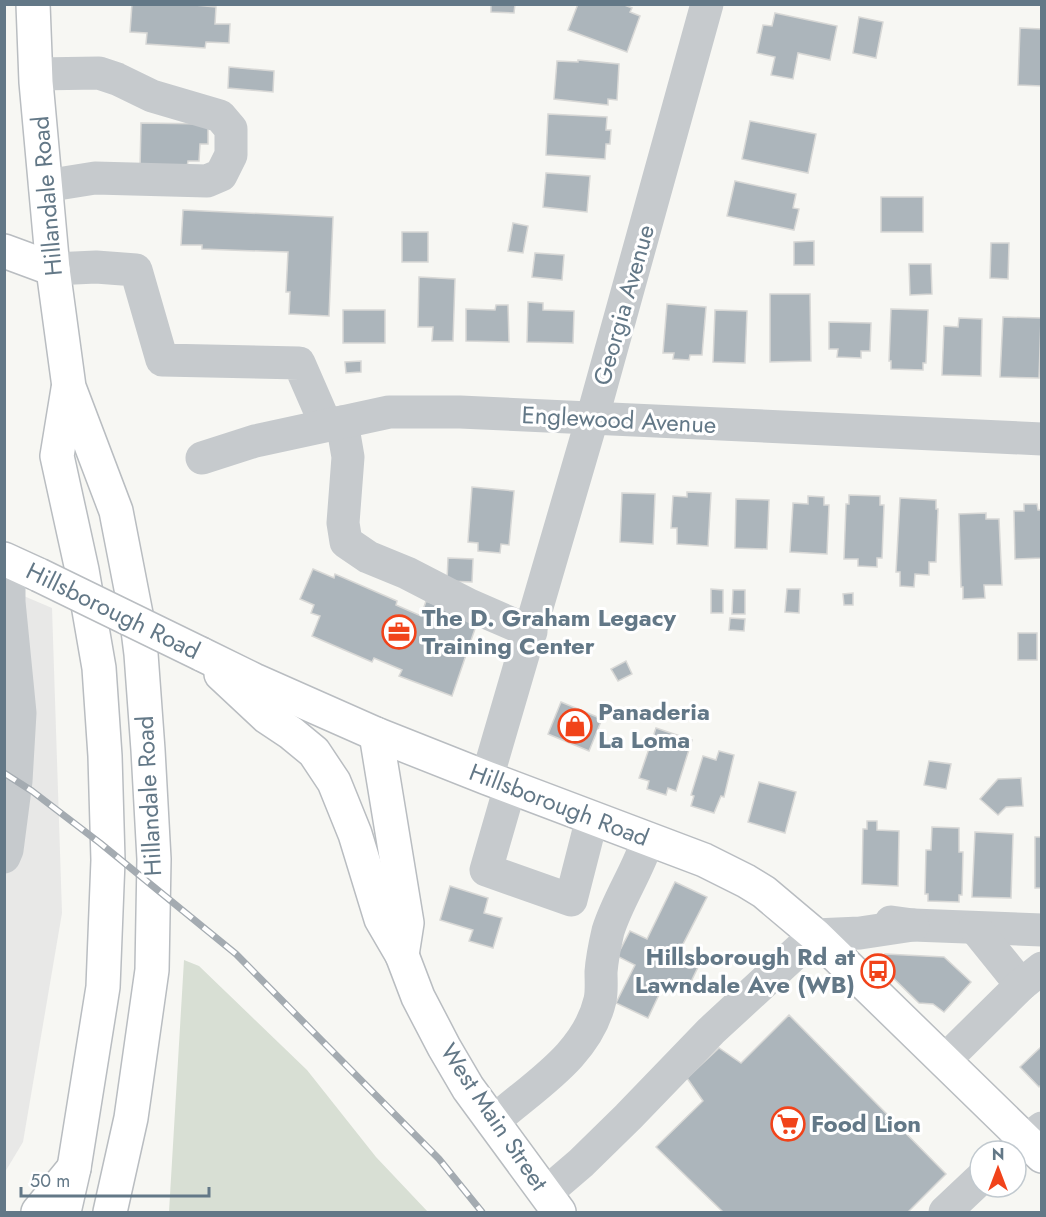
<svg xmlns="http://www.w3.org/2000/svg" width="1046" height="1217" viewBox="0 0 1046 1217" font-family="Jost,sans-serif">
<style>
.built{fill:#e8e8e7}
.green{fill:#d8dfd4}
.building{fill:#acb5bb;stroke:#d8d8d6;stroke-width:1.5}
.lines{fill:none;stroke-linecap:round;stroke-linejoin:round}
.major-casing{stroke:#b9bdc1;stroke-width:36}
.highway-casing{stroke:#b8bcbf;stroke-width:36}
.minor{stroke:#c6cacd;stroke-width:33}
.major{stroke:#fff;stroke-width:33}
.highway{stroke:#fff;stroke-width:33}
.rail-casing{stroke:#a4abb1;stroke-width:7}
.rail{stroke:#fff;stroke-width:4.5;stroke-dasharray:14;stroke-linecap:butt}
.major-bridge-casing{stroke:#b9bdc1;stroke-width:36;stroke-linecap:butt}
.major-bridge{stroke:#fff;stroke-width:33}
.labels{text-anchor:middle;stroke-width:6;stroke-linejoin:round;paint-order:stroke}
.street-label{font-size:24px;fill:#637887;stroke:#fff}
.poi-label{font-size:24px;font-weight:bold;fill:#637887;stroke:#fff;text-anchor:start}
</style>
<rect width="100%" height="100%" fill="#f7f7f3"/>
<polygon class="built" points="5,588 52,608 62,913 23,1142 5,1172"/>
<polygon class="green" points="184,960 199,966 307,1070 376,1157 428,1212 169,1212"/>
<g class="building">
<polygon points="132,4 184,4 216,7 215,24 230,24 229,43 206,42 205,48 146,44 147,33 130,32"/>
<polygon points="491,4 515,4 514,13 491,12"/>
<polygon points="578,4 622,4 632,8 630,12 640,16 627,52 568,30"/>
<polygon points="775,13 837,26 830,60 798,53 793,79 771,75 775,57 757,53 763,25 772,26"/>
<polygon points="859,17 883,22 876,58 853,53"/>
<polygon points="1020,28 1042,29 1042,86 1018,85"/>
<polygon points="578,60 619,64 617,100 608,99 608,105 554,99 557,61 578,62"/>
<polygon points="229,67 274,71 273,92 228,88"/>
<polygon points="548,114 607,117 606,130 611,130 610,144 606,144 605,159 546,155"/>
<polygon points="750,121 816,134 808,173 742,159"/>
<polygon points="141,123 208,124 208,144 200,144 199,161 188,161 187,167 140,169"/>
<polygon points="546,173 590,176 587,212 543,207"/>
<polygon points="735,181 796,194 793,208 799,209 794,230 727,216"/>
<rect x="881" y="197" width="42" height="35"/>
<polygon points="183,210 333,217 329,316 289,314 290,292 286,292 288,252 202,249 202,245 181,245"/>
<polygon points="513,223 528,226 523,253 508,251"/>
<rect x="402" y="232" width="26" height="30"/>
<polygon points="814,241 814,265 794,265 794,242"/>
<polygon points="991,243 1009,243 1008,279 990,278"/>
<polygon points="535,253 564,255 562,280 532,277"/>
<polygon points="909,264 931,264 932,294 910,295"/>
<polygon points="419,277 455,279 453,341 432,341 433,327 418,327"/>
<polygon points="770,294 810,294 811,361 770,362"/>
<polygon points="528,302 543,303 543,310 574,311 573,343 527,342"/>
<polygon points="667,304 706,307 702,355 690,355 689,360 673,359 674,353 663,353"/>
<polygon points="496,305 508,305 509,342 466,341 466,309 495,310"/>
<polygon points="891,309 928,310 926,363 923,363 923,370 891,369 891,361 889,361"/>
<rect x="343" y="310" width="42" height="33"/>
<polygon points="715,310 747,311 745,363 713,362"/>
<polygon points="1003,317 1041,318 1039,378 1000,377"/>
<polygon points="959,318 982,319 981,376 942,375 944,326 958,327"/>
<polygon points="829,322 871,323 870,351 861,351 861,358 837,357 838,349 829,349"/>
<polygon points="361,361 361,372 346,373 345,362"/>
<polygon points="472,487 514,491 509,545 501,544 500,553 478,551 478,543 468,542"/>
<polygon points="687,492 711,493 708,546 677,544 677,528 671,528 673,496 687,497"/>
<polygon points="622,493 655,494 653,544 620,542"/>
<polygon points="849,495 880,496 880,505 884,505 882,558 877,558 877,567 858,566 858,559 844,559 846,504 849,504"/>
<polygon points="808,496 824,497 824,505 829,505 827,554 790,552 793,503 808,504"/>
<polygon points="900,498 936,500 936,509 938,509 936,562 929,562 929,575 915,574 914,587 900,586 900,572 896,572"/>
<polygon points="736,499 769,500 767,549 735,548"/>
<polygon points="1024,504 1037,504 1038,510 1042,510 1042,558 1015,559 1014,511 1024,511"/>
<polygon points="986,513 986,519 999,519 1002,585 984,585 985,598 963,599 963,587 961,587 959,514"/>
<polygon points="448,558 473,559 472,582 447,581"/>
<polygon points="313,569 334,578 335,574 397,601 396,605 421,616 426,601 478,620 452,696 399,676 402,670 374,658 372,662 312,636 320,616 311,613 314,605 300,599"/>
<polygon points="711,589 723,590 723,613 711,613"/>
<polygon points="787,589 800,589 799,613 785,612"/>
<polygon points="733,590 745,590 745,614 732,614"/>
<polygon points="853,593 853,605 844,605 843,594"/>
<polygon points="730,618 745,619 744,631 729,630"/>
<rect x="1018" y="633" width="19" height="27"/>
<polygon points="626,661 632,674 618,681 611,669"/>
<polygon points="561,702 602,719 589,751 548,734"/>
<polygon points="656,728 692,740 676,791 668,788 666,795 647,789 649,781 639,778"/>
<polygon points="719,751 734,755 724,797 721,796 714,813 691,806 694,796 691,795 703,756 716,760"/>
<polygon points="929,761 951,764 946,789 924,785"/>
<polygon points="1021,778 1023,806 1006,807 998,815 980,799 998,779"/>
<polygon points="759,782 796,792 785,833 748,822"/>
<polygon points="867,821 877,821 877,830 899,831 898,886 862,884 863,829 867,829"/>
<polygon points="932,827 959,828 959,852 963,852 962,895 959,895 959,902 928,901 928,894 925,894 926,850 931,850"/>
<polygon points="975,832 1013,834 1011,898 972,897"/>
<rect x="1035" y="837" width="7" height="51"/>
<polygon points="675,882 707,897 678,954 699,965 687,990 666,980 648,1018 616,1003 635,965 617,956 630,931 647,939"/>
<polygon points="450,886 488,898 484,913 502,918 493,948 469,941 473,930 440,920"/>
<polygon points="885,954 944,957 971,982 944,1012 933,1004 919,1003 880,965"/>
<polygon points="789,1015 946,1174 908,1212 723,1212 656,1147 703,1101 687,1078 719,1048 741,1063"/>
<polygon points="1042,1046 1042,1084 1039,1087 1020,1067"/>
</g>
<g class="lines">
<defs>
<g id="major">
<polyline points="33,4 36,82 53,269 69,387 116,511 136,614 141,654 148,750 154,859 152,970 131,1118 110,1212"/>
<polyline points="4,251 53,269"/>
<polyline points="4,559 39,575"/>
<polyline points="201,654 254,680 376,734 487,778 704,860 746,881 764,892 815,935 1042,1156"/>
<polyline points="221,674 267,717 291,733 314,752 334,782 355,834 381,919 402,955 418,997 444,1047 468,1088 559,1212"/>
<polyline points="376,734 407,923 402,955"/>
<polyline points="64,1212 74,1168 103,987 108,860 105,756 99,668 82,570 57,456 68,389"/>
</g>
<polyline id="highway" points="38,1212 74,1168"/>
</defs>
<use href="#major" class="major-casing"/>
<use href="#highway" class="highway-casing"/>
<g class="minor">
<polyline points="36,74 99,73 117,79 152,96 220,116 231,129 231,155 221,175 207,181 95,178 45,186"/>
<polyline points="53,269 96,267 136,270 162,360 299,363 326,425"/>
<polyline points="342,422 348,457 343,523 346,542 368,557 407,573 469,605 531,632"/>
<polyline points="202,458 255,441 389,412 460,412 1042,439"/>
<polyline points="487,778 592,419 707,4"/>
<polyline points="510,787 486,870 571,900 592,818"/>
<polyline points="4,857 7,850 16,781 20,713 9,602 9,561"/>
<polyline points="891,922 913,925 1042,930"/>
<polyline points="975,928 1021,985"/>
<polyline points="944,1061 1021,985 1042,968"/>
<path d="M493,1122C533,1086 587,1056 600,1000C602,991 601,981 601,972C602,959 605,944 608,931C618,899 638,871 648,839"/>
<polyline points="1012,1151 1042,1128"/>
<polyline points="546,1193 581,1163 628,1117 711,1031 815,935 860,933 913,925"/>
<polyline points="945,1212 980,1179"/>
</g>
<use href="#major" class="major"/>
<use href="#highway" class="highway"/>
<defs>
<polyline id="rail" points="4,773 32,791 100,843 236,954 439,1159 482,1212"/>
</defs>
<use href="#rail" class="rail-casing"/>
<use href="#rail" class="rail"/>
<defs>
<polyline id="major-bridge" points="39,575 201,654"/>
</defs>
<use href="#major-bridge" class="major-bridge-casing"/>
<use href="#major-bridge" class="major-bridge"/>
</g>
<defs>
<symbol id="office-ring" viewBox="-11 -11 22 22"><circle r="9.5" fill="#fff" stroke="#f1431a" stroke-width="1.5"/><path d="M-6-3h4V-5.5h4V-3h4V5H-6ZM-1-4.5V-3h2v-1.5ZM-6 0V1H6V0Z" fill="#f1431a"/></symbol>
<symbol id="shop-ring" viewBox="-11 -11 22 22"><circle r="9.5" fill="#fff" stroke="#f1431a" stroke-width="1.5"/><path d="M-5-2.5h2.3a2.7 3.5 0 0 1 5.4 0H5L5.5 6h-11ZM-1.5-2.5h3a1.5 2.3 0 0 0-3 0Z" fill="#f1431a"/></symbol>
<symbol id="bus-ring" viewBox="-11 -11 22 22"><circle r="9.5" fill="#fff" stroke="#f1431a" stroke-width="1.5"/><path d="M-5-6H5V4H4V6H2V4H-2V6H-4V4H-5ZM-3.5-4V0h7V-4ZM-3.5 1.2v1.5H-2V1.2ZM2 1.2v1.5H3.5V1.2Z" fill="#f1431a"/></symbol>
<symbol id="supermarket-ring" viewBox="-11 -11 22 22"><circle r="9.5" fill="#fff" stroke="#f1431a" stroke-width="1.5"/><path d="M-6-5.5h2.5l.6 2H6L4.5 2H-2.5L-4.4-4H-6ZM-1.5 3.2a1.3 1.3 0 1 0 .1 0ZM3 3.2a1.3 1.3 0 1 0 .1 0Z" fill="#f1431a"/></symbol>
</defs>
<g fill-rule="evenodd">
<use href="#office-ring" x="380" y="613" width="38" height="38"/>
<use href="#shop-ring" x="556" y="707" width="38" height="38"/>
<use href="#bus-ring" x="859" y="952" width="38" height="38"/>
<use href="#supermarket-ring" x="769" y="1105" width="38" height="38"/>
</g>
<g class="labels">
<g class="street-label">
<text transform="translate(47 196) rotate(-95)" y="8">Hillandale Road</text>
<text transform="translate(624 305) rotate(-74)" y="8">Georgia Avenue</text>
<text transform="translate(619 420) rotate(3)" y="8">Englewood Avenue</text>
<text transform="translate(113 611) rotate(26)" y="8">Hillsborough Road</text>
<text transform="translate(149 796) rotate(-93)" y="8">Hillandale Road</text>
<text transform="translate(559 805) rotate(21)" y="8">Hillsborough Road</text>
<text transform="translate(494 1117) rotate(56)" y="8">West Main Street</text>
</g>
<g class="poi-label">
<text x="422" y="626">The D. Graham Legacy<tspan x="422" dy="28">Training Center</tspan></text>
<text x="598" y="720">Panaderia<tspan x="598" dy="28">La Loma</tspan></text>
<text x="855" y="965" text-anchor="end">Hillsborough Rd at<tspan x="855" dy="28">Lawndale Ave (WB)</tspan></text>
<text x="811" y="1132">Food Lion</text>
</g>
</g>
<rect width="1046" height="1217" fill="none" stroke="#637887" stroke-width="12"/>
<g transform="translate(998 1169)"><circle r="28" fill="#ffffff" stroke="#c1c9cf" stroke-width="1.5"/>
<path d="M0-4.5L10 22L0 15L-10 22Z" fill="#f1431a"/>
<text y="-9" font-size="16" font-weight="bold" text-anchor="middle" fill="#637887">N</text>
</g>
<path d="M21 1187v9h188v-9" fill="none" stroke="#637887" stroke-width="3"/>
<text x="30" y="1187" font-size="18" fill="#637887" stroke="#ffffff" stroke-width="4.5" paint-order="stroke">50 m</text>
</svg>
